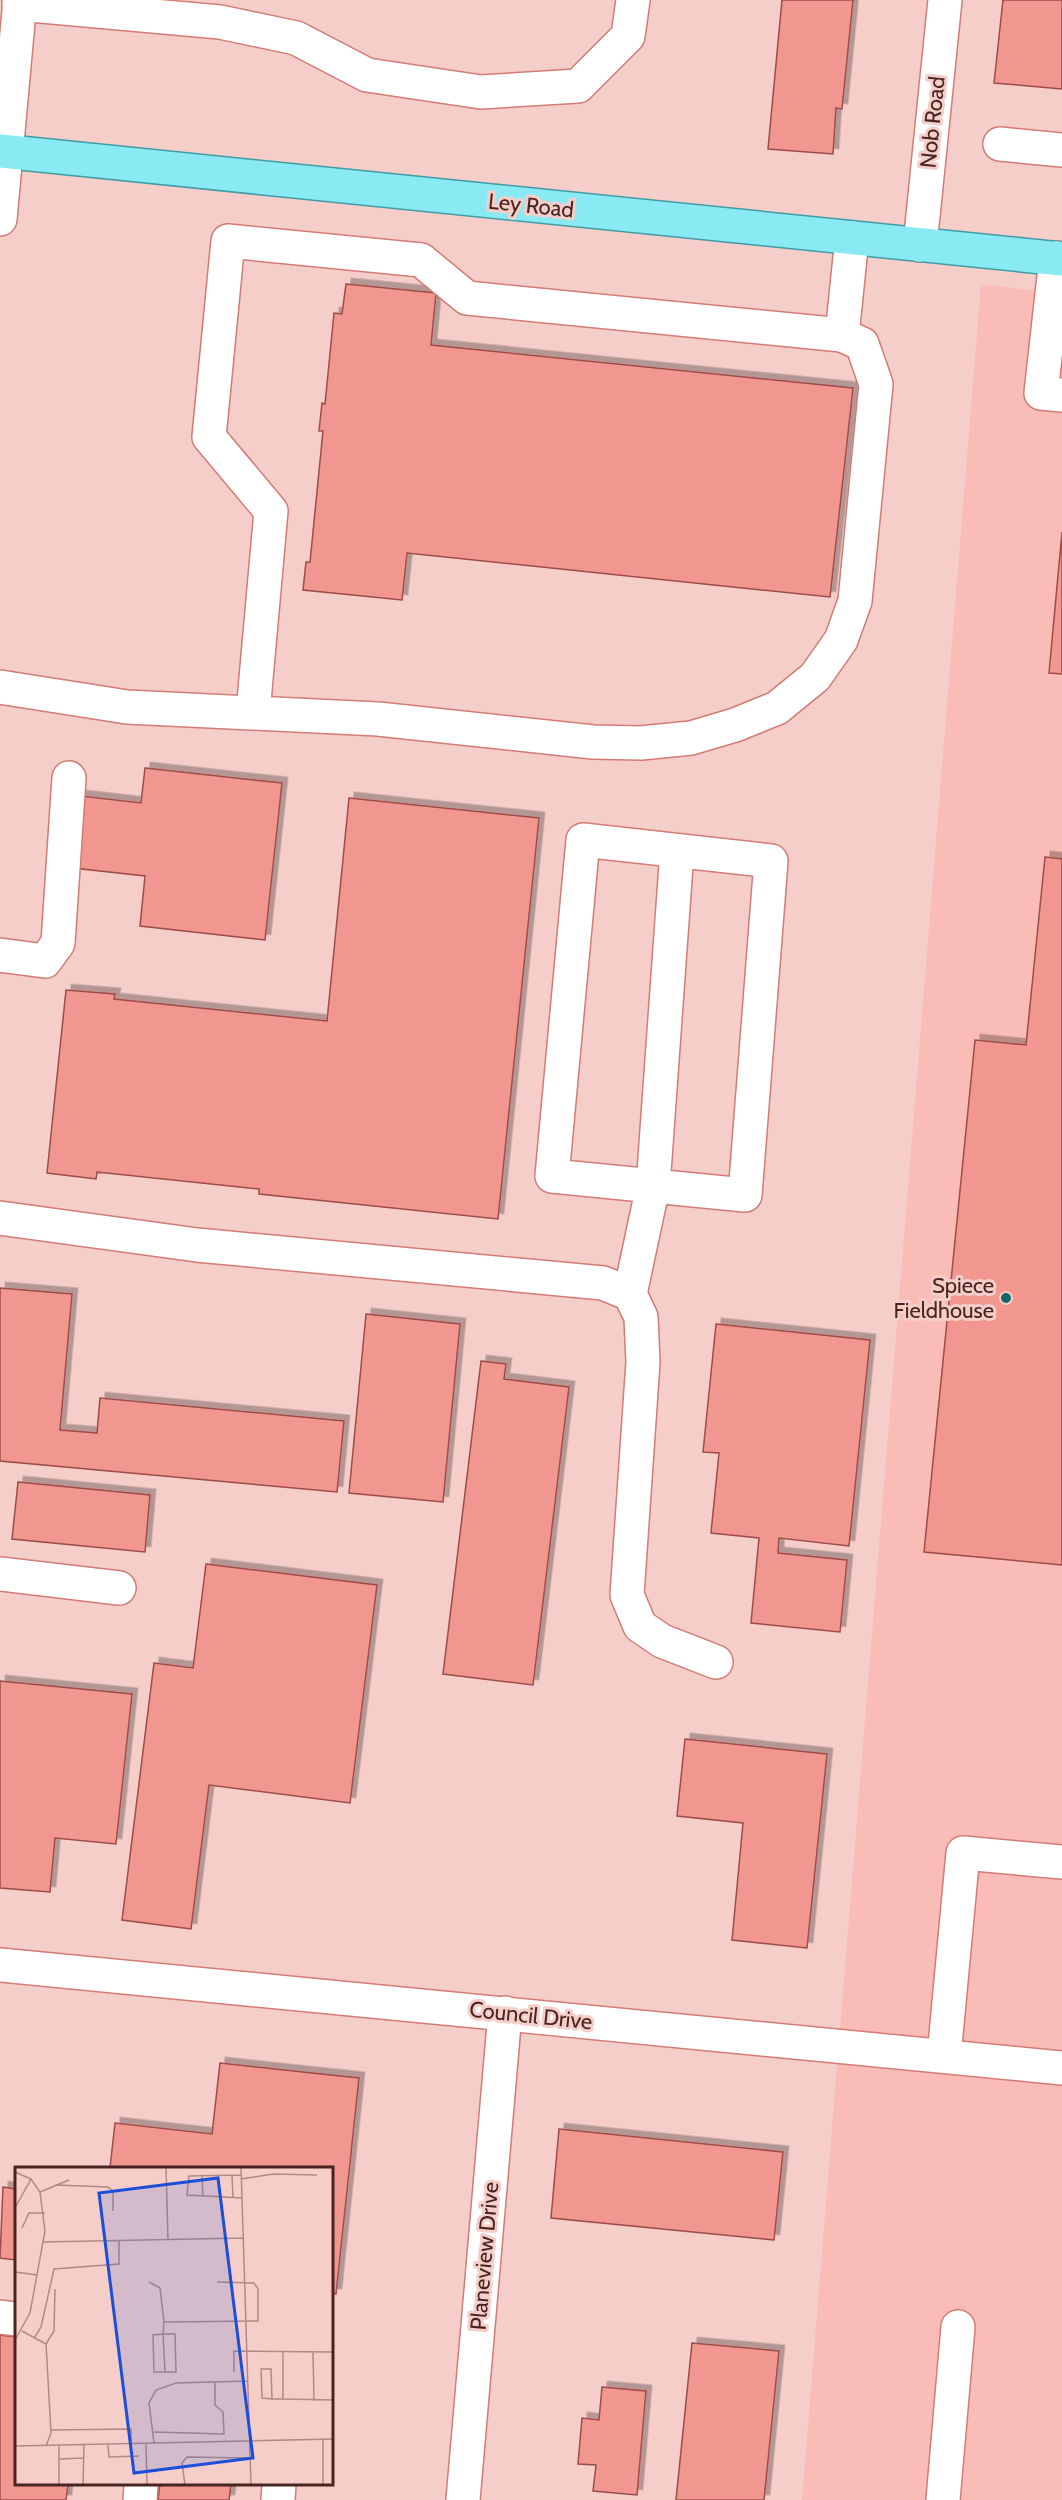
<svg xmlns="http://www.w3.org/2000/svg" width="1062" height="2500" viewBox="0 0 1062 2500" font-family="Cabin,sans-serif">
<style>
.built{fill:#fabcb7}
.building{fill:#f19790;stroke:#9e4c48;stroke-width:1.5;filter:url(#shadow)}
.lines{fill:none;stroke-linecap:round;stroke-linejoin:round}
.minor-casing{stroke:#d37b75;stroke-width:36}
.major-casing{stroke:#409ca5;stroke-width:36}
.minor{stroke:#fff;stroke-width:33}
.major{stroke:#89eaf3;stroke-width:33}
.poi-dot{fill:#17656c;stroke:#f5ceca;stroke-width:2}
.labels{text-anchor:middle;stroke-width:6;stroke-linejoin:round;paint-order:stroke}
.street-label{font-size:22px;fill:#492522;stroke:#f5ceca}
.poi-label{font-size:22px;fill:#492522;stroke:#f5ceca;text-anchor:end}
.inset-road{fill:none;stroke:#b08a87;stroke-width:1.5}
.view{fill:#1d4ed8;fill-opacity:0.15;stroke:#1d4ed8;stroke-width:3}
.inset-edge{fill:none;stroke:#492522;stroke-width:3}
</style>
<defs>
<filter id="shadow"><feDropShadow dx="5.5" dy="-5.5" stdDeviation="0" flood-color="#0004"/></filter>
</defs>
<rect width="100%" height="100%" fill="#f5ceca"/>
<polygon class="built" points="981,284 1062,294 1062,2500 802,2500"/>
<g class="building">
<polygon points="782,0 853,0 842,109 836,108 833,154 768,149"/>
<polygon points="1003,0 1062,0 1062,89 994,83"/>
<polygon points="346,284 436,293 431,345 853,388 830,597 407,553 402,600 303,590 306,562 310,562 323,431 319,431 322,403 325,404 334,313 342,314"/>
<polygon points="1062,532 1062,674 1049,673"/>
<polygon points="145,768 282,783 265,940 140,926 145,876 73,868 81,796 141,803"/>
<polygon points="349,798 539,818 498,1219 259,1194 259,1189 97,1172 96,1179 47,1173 66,990 115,994 114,999 327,1021"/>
<polygon points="1045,857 1062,859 1062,1565 924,1552 975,1040 1026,1045"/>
<polygon points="0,1288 72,1294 60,1430 97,1433 100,1398 344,1421 337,1492 0,1461"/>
<polygon points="366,1314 460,1324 443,1502 349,1493"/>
<polygon points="716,1324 870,1340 849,1546 779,1538 778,1553 847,1560 840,1632 751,1623 759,1538 711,1533 719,1453 703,1452"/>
<polygon points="481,1361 506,1364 504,1379 569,1387 533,1685 443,1674"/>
<polygon points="18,1482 150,1495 145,1552 12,1539"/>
<polygon points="206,1564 377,1585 350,1803 209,1785 191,1929 122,1920 154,1663 193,1668"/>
<polygon points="0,1681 132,1694 116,1844 55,1838 50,1892 0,1888"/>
<polygon points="685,1739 827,1754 807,1948 732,1940 743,1823 677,1816"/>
<polygon points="220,2063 359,2078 336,2294 332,2294 332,2168 110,2168 115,2123 212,2134"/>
<polygon points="559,2129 783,2152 774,2240 551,2218"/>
<polygon points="3,2187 16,2189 16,2260 0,2258"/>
<polygon points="0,2335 16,2337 16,2484 68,2484 66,2500 0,2500"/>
<polygon points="692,2343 779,2351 764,2500 676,2500"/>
<polygon points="602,2387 646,2391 637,2495 593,2491 596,2465 578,2464 582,2418 599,2420"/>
<polygon points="160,2484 231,2484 229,2500 158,2500"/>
</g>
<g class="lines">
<defs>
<g id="minor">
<polyline points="19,4 220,22 296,38 367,75 481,92 578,86 628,36 633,0"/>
<polyline points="1000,144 1062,150"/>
<polyline points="0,219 20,0"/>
<polyline points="920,245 945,0"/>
<polyline points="1056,258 1041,393 1062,395"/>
<polyline points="0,687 127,707 378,719 593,742 641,743 691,738 735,725 777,708 815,677 841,640 855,601 876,384 862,344 842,335 852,238"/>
<polyline points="253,712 271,511 209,437 228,241 421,260 467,298 842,335"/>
<polyline points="0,955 45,961 58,943 69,778"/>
<polyline points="0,1218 197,1245 603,1283 630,1294 641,1317 643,1362 627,1595 640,1626 662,1641 716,1662"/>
<polyline points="630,1294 653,1186 745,1195 771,861 583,840 552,1176 653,1186 677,851"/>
<polyline points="0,1574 119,1588"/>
<polyline points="0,1965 1062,2068"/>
<polyline points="944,2056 963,1853 1062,1862"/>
<polyline points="0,2317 16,2319"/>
<polyline points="140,2500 141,2484"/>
<polyline points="278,2500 279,2484"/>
<polyline points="463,2500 505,2013"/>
<polyline points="943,2500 958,2327"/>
</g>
<polyline id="major" points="0,151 1062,259"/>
</defs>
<use href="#minor" class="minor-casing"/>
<use href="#major" class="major-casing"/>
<use href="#minor" class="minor"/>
<use href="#major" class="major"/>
</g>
<circle class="poi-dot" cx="1006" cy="1298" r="6"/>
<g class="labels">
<g class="street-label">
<text transform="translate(932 122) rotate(-84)" y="8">Nob Road</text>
<text transform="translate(531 205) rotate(6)" y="8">Ley Road</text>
<text transform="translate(531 2015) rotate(6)" y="8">Council Drive</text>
<text transform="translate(484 2256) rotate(-85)" y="8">Planeview Drive</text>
</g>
<g class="poi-label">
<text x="994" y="1293">Spiece<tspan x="994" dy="25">Fieldhouse</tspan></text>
</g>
</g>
<g transform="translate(15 2167)">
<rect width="318" height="318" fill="#f5ceca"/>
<path class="inset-road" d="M151,0L153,73M226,0L236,318M0,5L16,12L25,25L30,64L15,146L0,173M217,8L218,31M226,8L174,9L172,28L227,31M187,9L188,30M226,12L258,7L302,8M40,18L93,20L98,24V44M25,25L54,13M0,41L16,12M7,61L14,46H30M29,75L228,71M0,105L22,108M134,115L145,121L149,155L243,154V122L239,116L202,115M149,155L148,167L138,168L139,205H161L160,167H148L150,205M7,164L31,177L36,266L31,279M20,170L26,160L39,102L104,97V74M31,177L39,164L40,122M268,184V232L318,233M298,185L299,234M219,205V184L318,185M257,232L247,231L246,202H256L257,232H268M36,263L116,262V277M139,265L209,267L208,245L200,238V215M308,273V318M139,276L134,236L141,223L161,216L233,214M93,277L94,290L124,289M131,277L132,318M44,278V318M0,279L318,272M44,292L68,291M68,318L69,278M170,318L167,296L172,290L235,291"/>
<path class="view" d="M203,11L238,291L119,306L84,26Z"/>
<rect width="318" height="318" class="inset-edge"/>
</g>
</svg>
